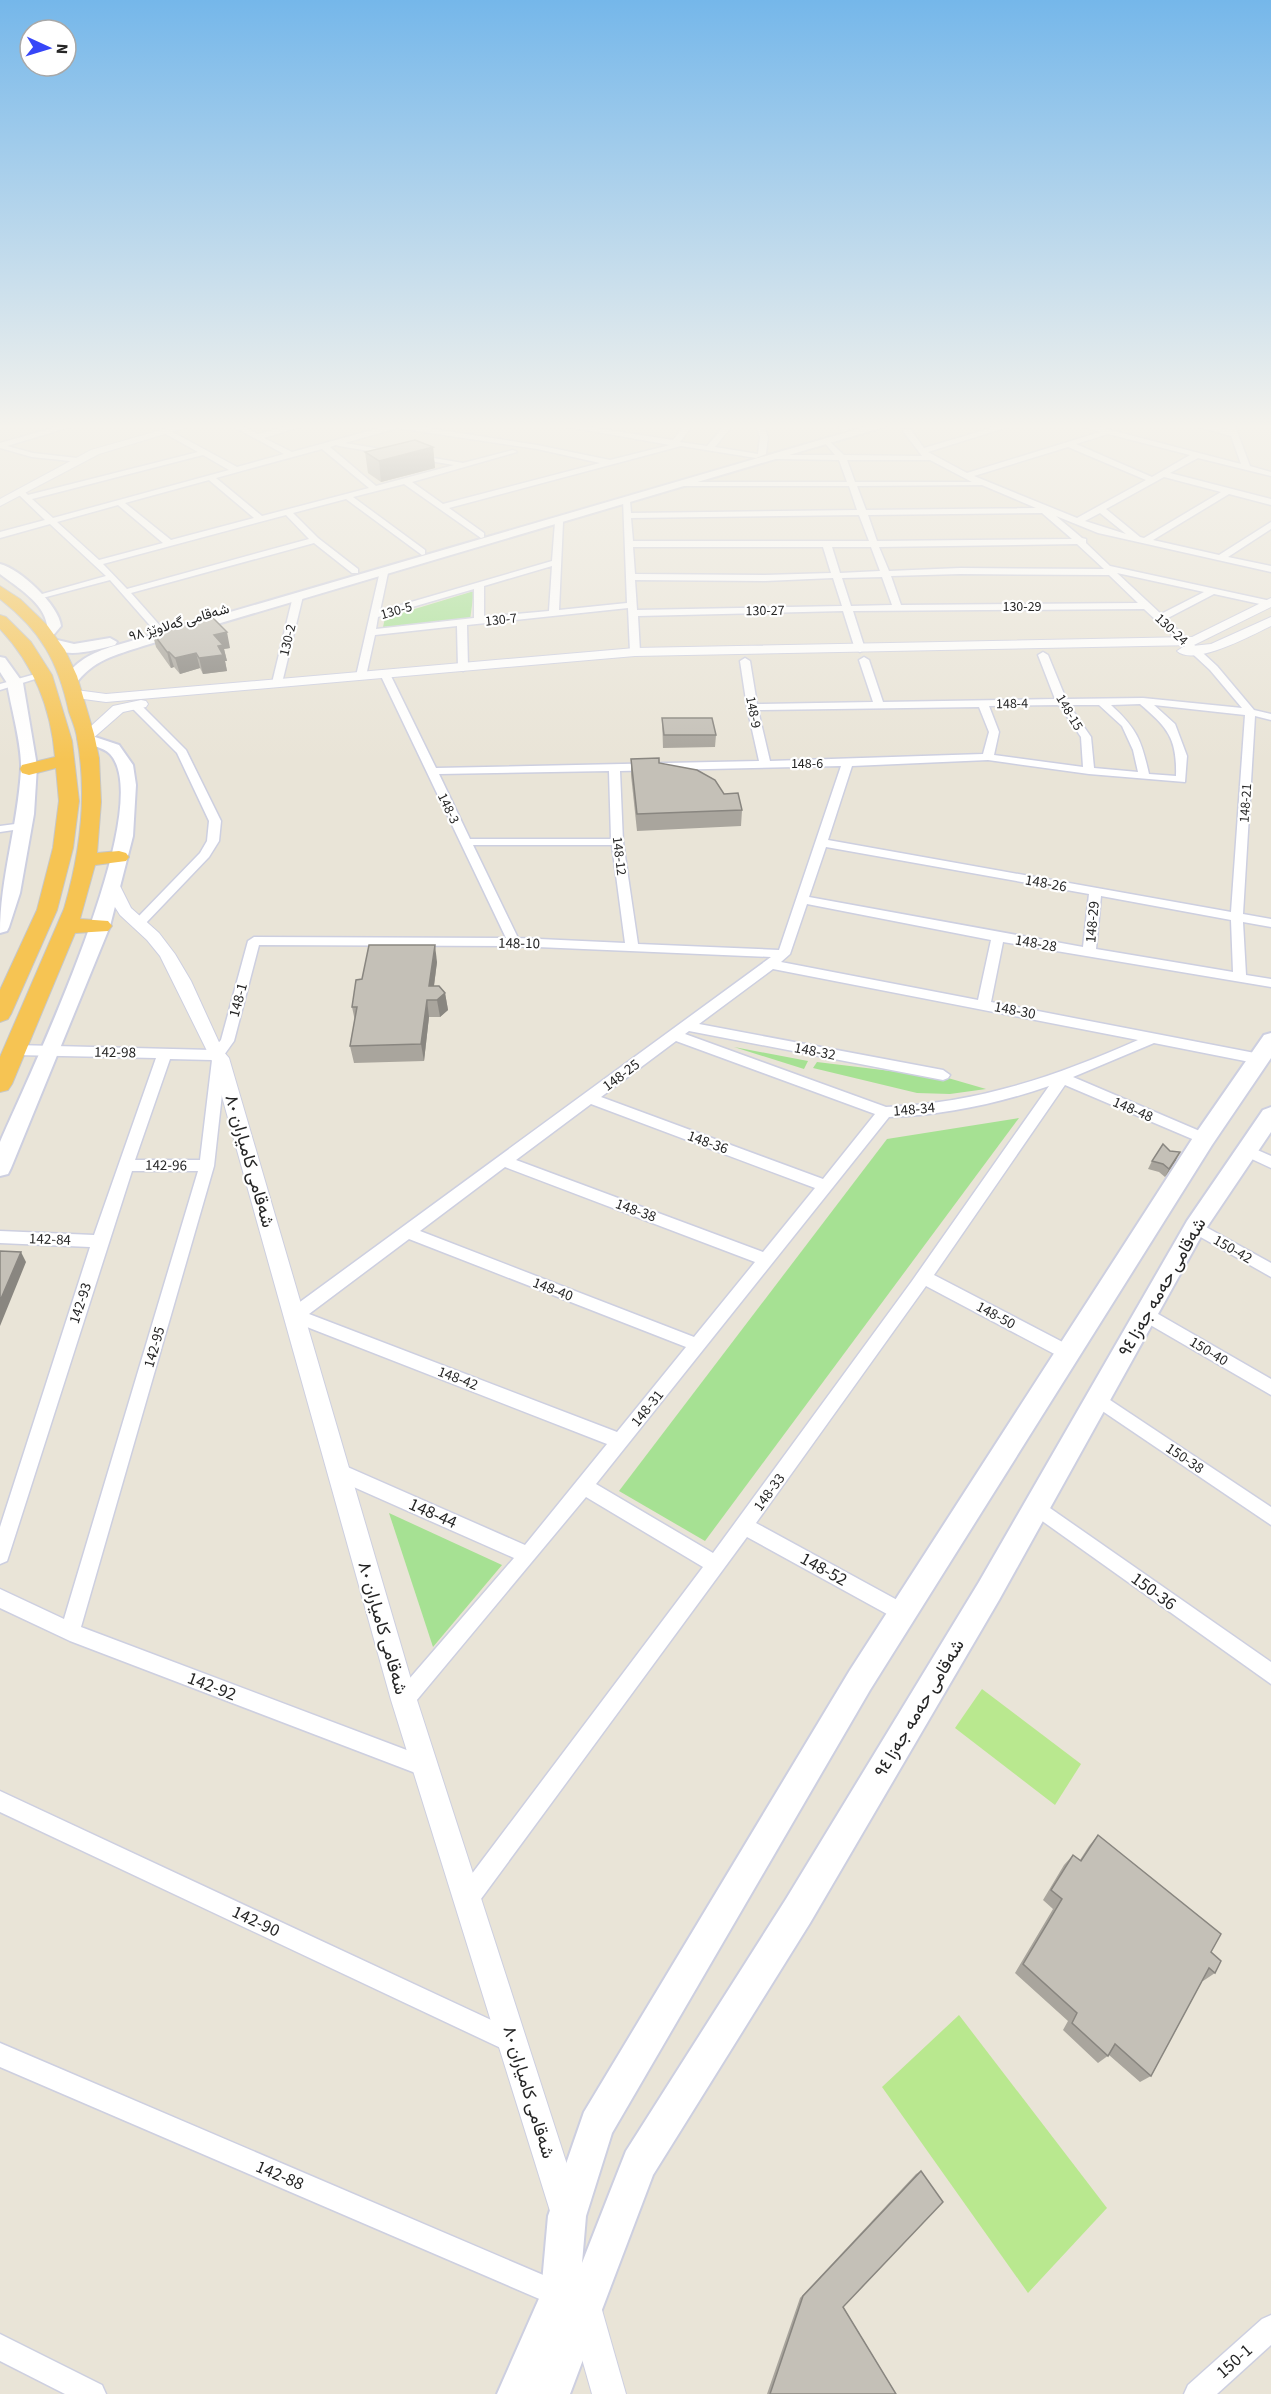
<svg xmlns="http://www.w3.org/2000/svg" width="1271" height="2394" viewBox="0 0 1271 2394" font-family="'Source Sans 3',Vazirmatn,sans-serif">
<style>
.green{fill:#a6e193}
.pitch{fill:#b9e88f}
.lines{fill:none;stroke-linecap:round;stroke-linejoin:round}
.minor-casing{stroke:#cdcfe0;stroke-width:3}
.tertiary-casing{stroke:#cdcfe0;stroke-width:2}
.secondary-casing{stroke:#cdcfe0;stroke-width:4}
.trunk-casing{stroke:#c7c7c7;stroke-width:2}
.minor{fill:#fff;fill-rule:evenodd}
.tertiary{fill:#fff;fill-rule:evenodd}
.secondary{fill:#fff;fill-rule:evenodd}
.trunk{fill:#f6c453;fill-rule:evenodd}
.wall{fill:#a9a59d}
.shaded-wall{fill:#898680}
.building{fill:#c4c0b7;stroke:#898680;stroke-width:1.5}
.labels{text-anchor:middle;stroke-width:4.5;stroke-linejoin:round;paint-order:stroke}
.far-street-label{font-size:14px;fill:#262626;stroke:#fff}
.street-label{font-size:15px;fill:#262626;stroke:#fff}
.near-street-label{font-size:18px;fill:#262626;stroke:#fff}
</style>
<rect width="100%" height="100%" fill="#e9e4d7"/>
<g class="green">
<polygon points="474,591 470,620 383,627 385,618"/>
<polygon points="734,1047 808,1061 804,1069"/>
<polygon points="817,1062 948,1078 986,1089 950,1094 917,1093 813,1068"/>
<polygon points="1019,1118 705,1541 619,1491 887,1139"/>
<polygon points="389,1513 502,1565 433,1647"/>
</g>
<g class="pitch">
<polygon points="982,1689 1081,1764 1055,1805 955,1728"/>
<polygon points="959,2015 1107,2208 1028,2293 882,2087"/>
</g>
<g class="lines">
<defs>
<g id="minor">
<polygon points="60,426 73,426 7,446 33,453 77,458 80,458 80,462 32,457 0,448 0,443"/>
<path d="M232,426H242L258,434L289,426H302L264,438L292,452L387,426H414L537,445L610,460L670,445L563,426H582L673,440L684,426H692L680,442L707,446L724,426H732L715,447L758,454L760,437L756,426H764L768,437L766,454L756,458L681,446L449,508L484,533V537L481,538L404,484L353,497L425,550V554L422,555L346,499L293,513L318,538L358,569V573H352L314,543L131,593L162,628L157,631L154,630L110,580L35,600V596L106,576L50,524L0,538V532L45,520L16,492L17,490H23L28,495L198,452L164,433L163,431L167,429L237,467L284,454ZM397,428L537,449L600,463L443,504L412,482L517,452L513,450L463,463L345,443ZM336,445L339,446L454,465L376,486L330,447ZM322,449L369,488L262,516L216,478ZM203,455L229,470L53,518L32,499ZM209,480L254,518L171,540L125,503ZM118,505L163,543L99,560L57,522ZM286,515L309,539L127,589L103,564Z"/>
<polygon points="839,426 847,426 849,430 842,432"/>
<path d="M998,426H1011L928,452L967,473L1100,432L1082,426H1095L1241,464L1231,436L1195,426H1210L1229,430L1227,426H1235L1250,466L1271,472V476L1198,458L1170,473L1271,499V505L1229,494L1153,540L1219,555L1271,522V529L1228,557L1271,566V572L1098,533L1056,516L1082,538L1086,539V543L1110,566L1271,601L1269,606L1214,594L1166,619L1217,666L1254,710L1271,714V720L1255,716L1243,914L1271,919V927L1243,922L1246,975L1271,979V987L1003,942L991,1002L1260,1054L1267,1059L1260,1064L1154,1043L1073,1077L1209,1135L1211,1139L1204,1144L1065,1085L934,1275L1074,1348L1076,1353L1074,1358L1068,1360L1062,1358L926,1286L756,1523L910,1607L912,1613L910,1619L903,1622L896,1619L747,1537L475,1907L467,1910L459,1907L456,1899L459,1891L703,1567L586,1497L411,1707L404,1710L397,1707L394,1700L397,1693L514,1558L331,1477L328,1471L331,1465L337,1463L343,1465L525,1545L607,1444L289,1320L287,1315L289,1310L771,957L514,946L259,945L234,1041L224,1055L226,1058L214,1166L81,1627L433,1760L436,1767L433,1774L426,1777L70,1641L0,1608V1589L64,1619L198,1171H132L9,1555L7,1561L0,1564V1527L90,1247L0,1243V1231L94,1235L156,1058L15,1055L8,1050L15,1045L212,1050L221,1040L248,941L254,937L506,938L380,674L381,672L390,674L436,768L759,761L747,707L740,661L745,658L750,661L757,704L873,702L859,660L864,657L869,660L883,702L1055,699L1038,655L1043,652L1048,655L1066,699L1143,698L1242,708L1210,670L1144,609L853,611L865,649L860,652L855,649L843,611L638,616L640,652L635,655L630,652L628,608L467,625L468,668L463,671L458,668L457,626L375,635L366,676L361,679L356,676L380,571L388,573L380,611L552,561L555,522L559,519L563,522L559,610L627,603L623,499L630,501L631,513L857,510L849,486H682L678,484L682,482H847L839,460L777,459L773,457L777,455H835L824,442L828,440L844,455L922,456L903,431L904,429H910L924,448ZM1108,434L1190,455L1152,477L1076,444ZM1068,447L1146,480L1077,518L974,476ZM847,460H930L972,482H855ZM1164,477L1221,492L1144,538L1140,537L1106,509ZM982,485L1036,508L866,510L857,486ZM1042,513L1072,539L877,541L868,515ZM1100,513L1126,534L1085,521ZM859,515L869,541H633L631,518ZM1077,544L1104,569L960,568L889,571L879,547ZM633,547H823L831,573L765,575L635,574ZM832,547H871L880,571L840,573ZM552,566L549,611L484,617V586ZM1117,573L1204,592L1161,614ZM960,574L1109,575L1138,603L901,605L891,576ZM882,577L892,605L851,606L842,578ZM833,578L842,606L637,610L635,580L765,581ZM474,589V618L376,629L378,617ZM1140,704C1168,728 1177,738 1176,776L1149,774C1141,739 1137,729 1111,705ZM1059,705L1081,737L1083,767L994,755L999,732L989,706ZM1069,705H1099L1122,726L1133,750L1138,772L1094,768L1091,737ZM1154,705L1245,715L1231,912L828,840L852,766L988,760L1089,774L1185,782L1187,756L1175,724ZM979,707L989,732L983,754L770,761L758,710ZM841,766L779,950L638,944L623,842L620,771ZM609,771L611,839H470L439,774ZM473,845H612L625,943L518,938ZM826,847L1089,894L1083,947L809,897ZM1101,896L1231,920L1233,972L1096,949ZM807,904L991,940L978,1000L781,962L790,954ZM773,969L1138,1040C1054,1077 978,1103 886,1107L685,1034L689,1031L943,1080L948,1078L950,1075L943,1070L699,1024ZM676,1041L875,1114L823,1179L601,1097ZM170,1059L212,1060L200,1160H135ZM1049,1086L912,1281L713,1553L596,1484L889,1117C944,1115 997,1104 1049,1086ZM591,1104L815,1188L763,1252L516,1160ZM505,1167L755,1262L694,1337L420,1231ZM409,1239L686,1347L617,1432L309,1314Z"/>
<polygon points="298,593 303,596 282,683 277,686 272,683 293,596"/>
<polygon points="39,673 48,675 0,690 0,684"/>
<polygon points="135,702 139,703 186,750 221,821 219,841 209,857 144,925 136,925 134,922 136,919 200,853 207,841 209,821 177,753 131,707 130,705"/>
<polygon points="23,823 27,824 27,828 0,832 0,826"/>
<polygon points="1246,1145 1271,1156 1271,1168 1241,1154 1239,1150"/>
<polygon points="1195,1221 1271,1263 1271,1277 1190,1231 1187,1227 1190,1223"/>
<polygon points="1146,1307 1271,1379 1271,1395 1140,1319 1138,1314 1140,1309"/>
<polygon points="1098,1392 1271,1507 1271,1525 1092,1404 1090,1399 1092,1394"/>
<polygon points="1037,1499 1271,1662 1271,1684 1031,1513 1028,1507 1031,1501"/>
<polygon points="0,1791 521,2034 525,2042 521,2050 513,2054 505,2050 0,1812"/>
<polygon points="0,2043 569,2286 573,2295 569,2304 560,2308 551,2304 0,2067"/>
<polygon points="1271,2315 1271,2345 1217,2394 1184,2394 1188,2385 1262,2319"/>
<polygon points="0,2334 102,2385 106,2394 65,2394 0,2361"/>
</g>
<g id="tertiary">
<polygon points="175,426 191,426 99,454 0,506 0,499 91,450"/>
<polygon points="1271,598 1271,607 1194,645 635,656 106,702 76,698 69,694 76,690 106,694 635,648 1192,637"/>
<path d="M1271,617V626C1252,635 1194,667 1177,651L1183,647L1211,644Z"/>
<polygon points="141,700 146,701 148,704 146,707 123,712 91,740 81,740 79,737 113,706"/>
<polygon points="113,882 119,884 131,908 159,933 175,954 191,981 223,1051 229,1058 417,1700 582,2211 577,2222 566,2227 555,2222 550,2211 391,1700 212,1061 160,956 147,940 120,915 108,896 105,887"/>
<polygon points="585,2293 597,2298 602,2310 626,2394 592,2394 568,2310 573,2298"/>
</g>
<g id="secondary">
<path d="M868,426H887L143,646C116,655 92,660 75,685H65L62,682C75,661 91,653 114,646Z"/>
<path d="M0,564C20,569 59,605 61,626L51,638L46,639L39,635L47,625C44,603 17,587 0,574Z"/>
<path d="M110,638L117,642L115,645C95,650 62,661 46,643L53,639L74,644Z"/>
<path d="M0,657L5,658L23,683L37,766L34,814L20,893L9,927L7,931L0,933C0,878 18,825 21,769C22,745 11,708 7,683L0,672Z"/>
<path d="M86,734L119,745L133,765L136,785L133,836L110,926L11,1168L8,1174L0,1176V1142C27,1079 159,807 110,754C103,747 90,745 80,742L78,739Z"/>
<polygon points="1271,1033 1271,1058 1212,1145 870,1690 612,2133 586,2216 582,2263 626,2151 786,1899 979,1582 1187,1221 1263,1110 1271,1107 1271,1132 1203,1233 999,1600 810,1923 653,2175 570,2394 497,2394 541,2294 548,2216 584,2112 850,1670 1196,1133 1264,1035"/>
</g>
<g id="trunk">
<path d="M0,586L20,599L47,625L65,650L77,676L94,734L99,758L101,802L97,853L119,851L126,853L129,857L126,861L95,865L80,919L108,921L112,926L108,931L75,933L12,1084L8,1090L0,1092V1057L64,909C80,854 88,796 77,738C76,729 72,721 69,712C58,661 41,631 0,599Z"/>
<path d="M0,615L6,617L31,642L52,675L72,741L79,801L73,848L57,910L11,1014L8,1019L0,1022V990L37,910L53,848L59,801L56,768L29,775L22,773L20,769L22,765L55,757C51,708 34,665 0,629Z"/>
</g>
</defs>
<use href="#minor" class="minor-casing"/>
<use href="#tertiary" class="tertiary-casing"/>
<use href="#secondary" class="secondary-casing"/>
<use href="#trunk" class="trunk-casing"/>
<use href="#minor" class="minor"/>
<use href="#tertiary" class="tertiary"/>
<use href="#secondary" class="secondary"/>
<use href="#trunk" class="trunk"/>
</g>
<g class="wall">
<polygon points="433,447 435,468 381,482 368,473 365,452"/>
<polygon points="152,632 230,648 224,649 227,661 225,661 227,671 203,674 200,668 180,674 174,667 171,668 156,647"/>
<polygon points="662,718 716,735 715,747 663,748"/>
<polygon points="631,759 659,763 724,794 742,810 741,826 637,831 631,775"/>
<polygon points="437,962 434,986 445,993 448,1010 440,1017 429,1017 424,1061 354,1063 350,1046 355,1021 352,1007 362,979"/>
<polygon points="1176,1160 1165,1177 1159,1172 1148,1169 1152,1161"/>
<polygon points="1098,1835 1211,1952 1215,1973 1203,1981 1202,1981 1151,2076 1140,2082 1109,2055 1098,2063 1063,2030 1068,2021 1015,1973 1053,1909 1043,1900 1064,1865 1073,1855 1080,1860 1089,1846"/>
<polygon points="921,2171 843,2307 896,2394 767,2394 800,2298 916,2174"/>
</g>
<g class="shaded-wall">
<polygon points="433,447 435,468 381,482 379,461"/>
<polygon points="227,632 230,648 224,649 227,661 225,661 227,671 203,674 199,658 214,635"/>
<polygon points="167,652 169,652 174,667 171,668"/>
<polygon points="196,653 200,668 180,674 175,658"/>
<polygon points="435,945 437,962 432,1000 429,986"/>
<polygon points="445,993 448,1010 440,1017 437,1000"/>
<polygon points="427,1000 429,1017 424,1061 421,1044"/>
<polygon points="1180,1152 1176,1160 1165,1177 1169,1169"/>
<polygon points="21,1252 26,1262 0,1326 0,1301"/>
</g>
<g class="building">
<polygon points="415,440 433,447 379,461 365,452"/>
<polygon points="211,616 227,632 214,635 223,645 218,646 223,655 199,658 196,653 175,658 169,652 167,652 152,632"/>
<polygon points="662,718 712,718 716,735 664,735"/>
<polygon points="659,758 659,763 697,770 715,780 724,794 738,793 742,810 637,814 631,759"/>
<polygon points="369,945 435,945 429,986 439,986 445,993 437,1000 427,1000 421,1044 350,1046 357,1007 352,1007 356,980 362,979"/>
<polygon points="1163,1144 1170,1151 1180,1152 1169,1169 1163,1164 1152,1161"/>
<polygon points="0,1251 21,1252 0,1301"/>
<polygon points="1098,1835 1221,1934 1211,1952 1221,1961 1215,1973 1209,1968 1151,2076 1115,2044 1108,2056 1072,2023 1077,2013 1023,1964 1062,1899 1051,1890 1073,1855 1081,1861"/>
<polygon points="921,2171 943,2202 843,2307 896,2394 770,2394 803,2296"/>
</g>
<linearGradient id="sky" x2="0" y2="1"><stop stop-color="#75b7ea"/><stop offset="0.56" stop-color="#f5f3ed"/><stop offset="1" stop-color="#f5f3ed" stop-opacity="0"/></linearGradient>
<rect width="1271" height="761" fill="url(#sky)"/>
<g class="labels">
<g class="far-street-label">
<text x="1022" y="611">130-29</text>
<text transform="translate(396 610) rotate(-16)" y="5">130-5</text>
<text transform="translate(765 610) rotate(-1)" y="5">130-27</text>
<text transform="translate(501 619) rotate(-6)" y="5">130-7</text>
<text transform="translate(179 622) rotate(-16)" y="5">شەقامی گەلاوێژ ٩٨</text>
<text transform="translate(1172 629) rotate(43)" y="5">130-24</text>
<text transform="translate(287 640) rotate(-76)" y="5">130-2</text>
<text transform="translate(1012 703) rotate(-1)" y="5">148-4</text>
<text transform="translate(754 712) rotate(79)" y="5">148-9</text>
<text transform="translate(1070 712) rotate(59)" y="5">148-15</text>
<text x="807" y="768">148-6</text>
<text transform="translate(1245 803) rotate(-86)" y="5">148-21</text>
<text transform="translate(449 808) rotate(64)" y="5">148-3</text>
<text transform="translate(620 856) rotate(83)" y="5">148-12</text>
</g>
<g class="street-label">
<text transform="translate(1046 883) rotate(10)" y="5">148-26</text>
<text transform="translate(1092 922) rotate(-85)" y="5">148-29</text>
<text transform="translate(519 943) rotate(1)" y="5">148-10</text>
<text transform="translate(1036 943) rotate(10)" y="5">148-28</text>
<text transform="translate(238 1000) rotate(-75)" y="5">148-1</text>
<text transform="translate(1015 1010) rotate(11)" y="5">148-30</text>
<text transform="translate(815 1051) rotate(11)" y="5">148-32</text>
<text transform="translate(115 1052) rotate(1)" y="5">142-98</text>
<text transform="translate(621 1075) rotate(-37)" y="5">148-25</text>
<text transform="translate(914 1109) rotate(-5)" y="5">148-34</text>
<text transform="translate(1133 1109) rotate(23)" y="5">148-48</text>
<text transform="translate(708 1142) rotate(20)" y="5">148-36</text>
<text transform="translate(166 1165) rotate(1)" y="5">142-96</text>
<text transform="translate(636 1210) rotate(20)" y="5">148-38</text>
<text transform="translate(50 1239) rotate(2)" y="5">142-84</text>
<text transform="translate(1233 1249) rotate(30)" y="5">150-42</text>
<text transform="translate(553 1289) rotate(21)" y="5">148-40</text>
<text transform="translate(80 1303) rotate(-72)" y="5">142-93</text>
<text transform="translate(996 1315) rotate(28)" y="5">148-50</text>
<text transform="translate(154 1347) rotate(-74)" y="5">142-95</text>
<text transform="translate(1209 1351) rotate(31)" y="5">150-40</text>
<text transform="translate(458 1378) rotate(21)" y="5">148-42</text>
<text transform="translate(647 1408) rotate(-51)" y="5">148-31</text>
<text transform="translate(1185 1458) rotate(34)" y="5">150-38</text>
<text transform="translate(769 1492) rotate(-54)" y="5">148-33</text>
</g>
<g class="near-street-label">
<text transform="translate(250 1161) rotate(74)" y="6">شەقامی کامیاران ٨٠</text>
<text transform="translate(1162 1287) rotate(-60)" y="6">شەقامی حەمە جەزا ٩٤</text>
<text transform="translate(433 1513) rotate(24)" y="6">148-44</text>
<text transform="translate(824 1569) rotate(29)" y="6">148-52</text>
<text transform="translate(1154 1591) rotate(36)" y="6">150-36</text>
<text transform="translate(383 1628) rotate(74)" y="6">شەقامی کامیاران ٨٠</text>
<text transform="translate(212 1686) rotate(21)" y="6">142-92</text>
<text transform="translate(919 1708) rotate(-59)" y="6">شەقامی حەمە جەزا ٩٤</text>
<text transform="translate(256 1921) rotate(25)" y="6">142-90</text>
<text transform="translate(529 2092) rotate(73)" y="6">شەقامی کامیاران ٨٠</text>
<text transform="translate(280 2175) rotate(23)" y="6">142-88</text>
<text transform="translate(1234 2361) rotate(-42)" y="6">150-1</text>
</g>
</g>
<g transform="translate(48 48) rotate(94)"><circle r="28" fill="#ffffff" stroke="#a8a8a8" stroke-width="1.5"/>
<path d="M0-4.5L10 22L0 15L-10 22Z" fill="#3646f8"/>
<text y="-9" font-size="16" font-weight="bold" text-anchor="middle" fill="#262626">N</text>
</g>
</svg>
